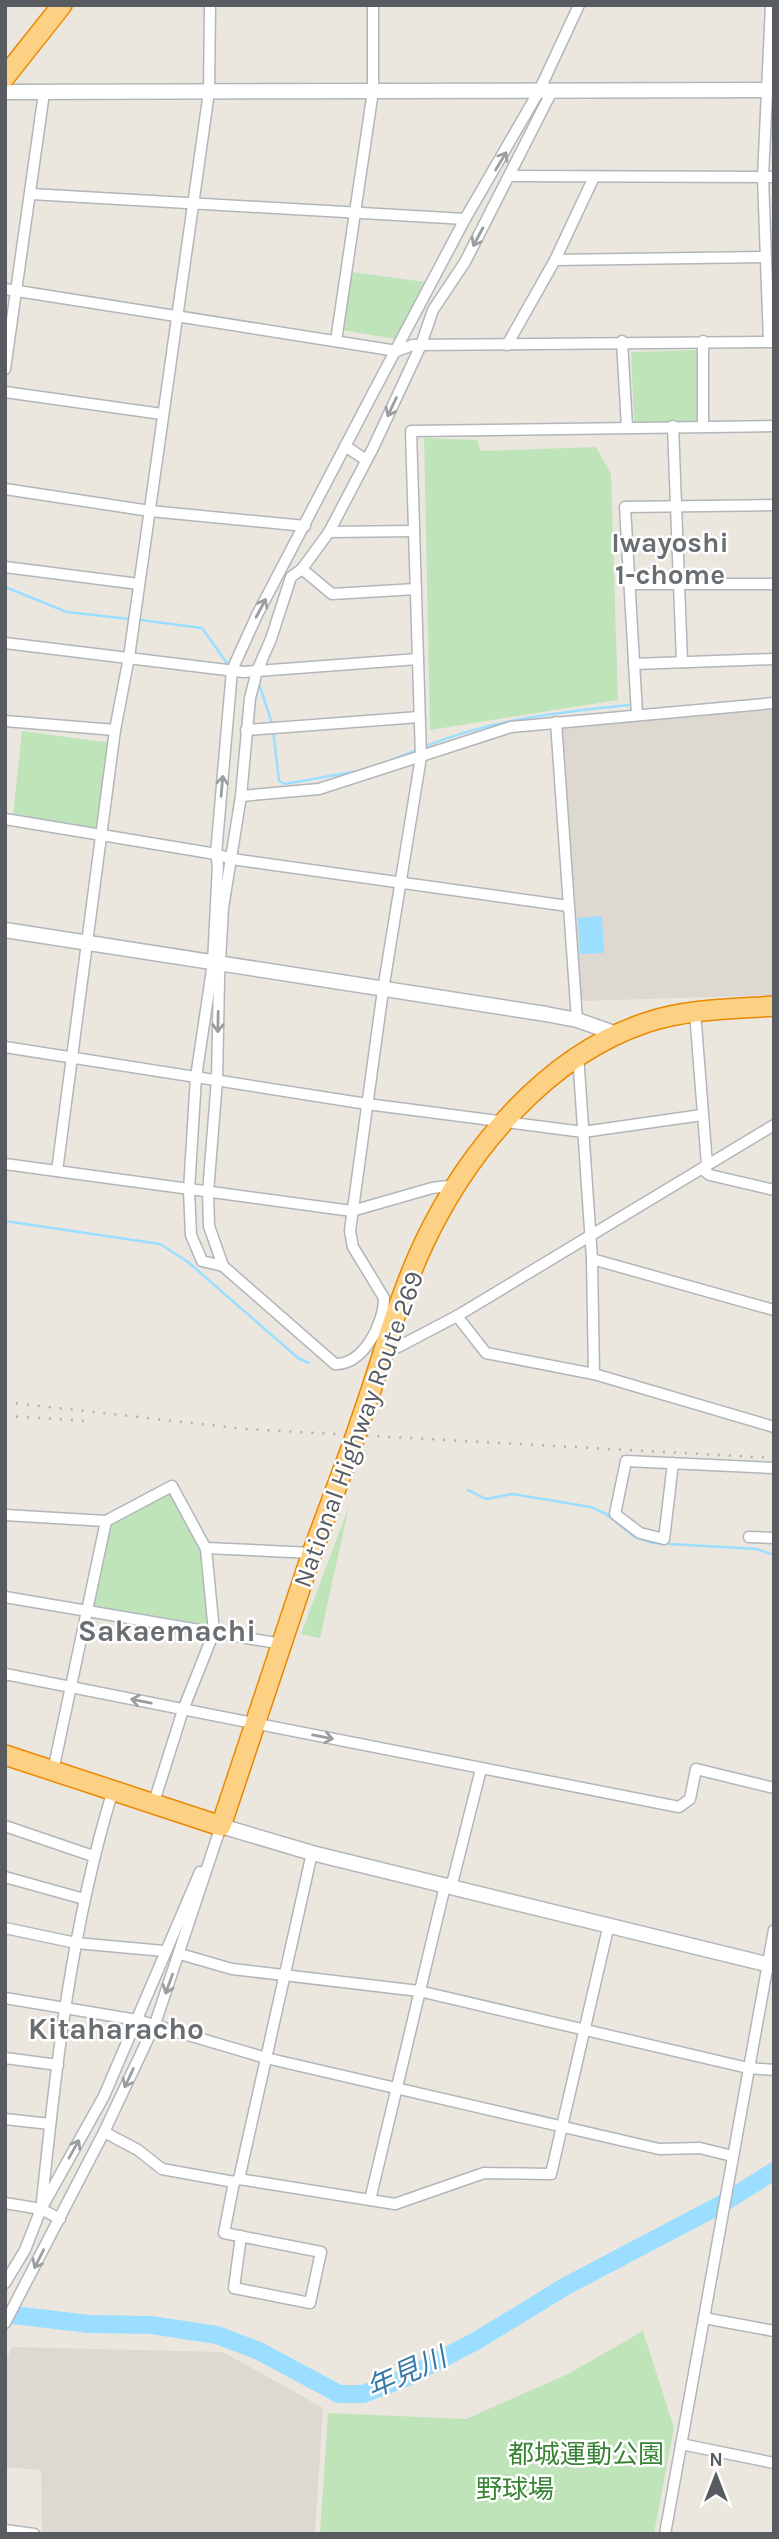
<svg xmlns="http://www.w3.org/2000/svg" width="779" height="2539" viewBox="0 0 779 2539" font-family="Karla,'Noto Sans JP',sans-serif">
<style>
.education{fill:#ddd9d0}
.green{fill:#bfe4ba}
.water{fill:#9bdeff}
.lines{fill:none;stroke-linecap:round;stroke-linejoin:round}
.stream{stroke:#9bdeff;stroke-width:2.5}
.river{stroke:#9bdeff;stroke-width:18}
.street-casing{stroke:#b2b6ba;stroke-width:13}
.secondary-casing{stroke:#b3b7bc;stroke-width:17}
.highway-casing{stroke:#ea8800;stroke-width:22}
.street{stroke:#fff;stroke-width:10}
.secondary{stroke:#fff;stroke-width:14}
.highway{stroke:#fdd184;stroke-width:19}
.rail{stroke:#b0b1b1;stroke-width:2.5;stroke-dasharray:2 9;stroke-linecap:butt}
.highway-bridge-casing{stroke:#ea8800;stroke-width:22;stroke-linecap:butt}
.highway-bridge{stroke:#fdd184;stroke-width:19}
.oneway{stroke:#9b9da0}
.labels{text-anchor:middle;stroke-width:5;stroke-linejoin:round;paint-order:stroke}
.street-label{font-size:26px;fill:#585c60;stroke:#fff}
.park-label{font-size:26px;fill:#388334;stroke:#fff}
.neighbourhood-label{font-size:28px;font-weight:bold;fill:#696e72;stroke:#fff}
.water-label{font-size:28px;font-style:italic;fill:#387aa7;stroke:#fff}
.quarter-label{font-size:30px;font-weight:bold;fill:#696e72;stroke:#fff}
</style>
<rect width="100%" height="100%" fill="#ebe7df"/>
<g class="education">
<polygon points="774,710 774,995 584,1001 578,993 561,725"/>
<polygon points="12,2347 223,2352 323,2408 315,2534 42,2534 41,2470 5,2467 5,2362"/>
</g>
<g class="green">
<polygon points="352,272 425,282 395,339 342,330"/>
<polygon points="699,350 699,423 634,422 631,352"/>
<polygon points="424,438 477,440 481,451 596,447 611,474 618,700 430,730"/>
<polygon points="22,731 112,743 99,829 13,815"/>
<polygon points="172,1486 206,1549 214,1632 87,1610 106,1521"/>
<polygon points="349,1506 320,1638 301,1634"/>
<polygon points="643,2331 674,2428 654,2534 320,2534 328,2413 466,2419 568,2374"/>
</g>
<polygon class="water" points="602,916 604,953 580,954 578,918"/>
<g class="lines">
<g class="stream">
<polyline points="5,587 67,612 129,619"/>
<polyline points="141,620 202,628 227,663"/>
<polyline points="260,687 272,723"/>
<polyline points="273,730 279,781 285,784 358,771"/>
<path d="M424,747C489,720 559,712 629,705"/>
<polyline points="394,759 417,750"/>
<polyline points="5,1221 160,1244 188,1262 298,1358 309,1363"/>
<polyline points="468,1490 486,1499 513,1494 591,1507 606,1514 635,1537 653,1543 757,1549 774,1555"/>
</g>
<polyline class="river" points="5,2314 89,2324 151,2325 217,2335 259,2351 339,2394 363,2394 405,2378 476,2341 566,2286 720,2205 774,2171"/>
<defs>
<g id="street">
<path d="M579,5L539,91L465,219L374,391L257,615L232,670L216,854L218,865L213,963L196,1077L189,1190L191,1235L202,1261L223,1266L335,1364C363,1365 384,1324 384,1298L353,1247L350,1231L383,990L421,757L411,431L774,426"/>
<polyline points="510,176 774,177"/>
<polyline points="31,194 465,219"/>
<polyline points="555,260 765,257"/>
<polyline points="5,289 397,351 413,345 774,342"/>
<polyline points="336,341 373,91 373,5"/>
<polyline points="622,341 627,427"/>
<polyline points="769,342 763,177 771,5"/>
<polyline points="507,345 555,260 594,177"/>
<polyline points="5,369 44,93"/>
<polyline points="5,392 162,414"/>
<polyline points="673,426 682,662"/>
<polyline points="703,426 703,341"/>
<polyline points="345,446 366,460"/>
<polyline points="5,489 150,511 305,526"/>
<polyline points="329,532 414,531"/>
<polyline points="5,567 139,584"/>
<polyline points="302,569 332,594 416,589"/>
<polyline points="629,584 774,584"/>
<polyline points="5,643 243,672 418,659"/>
<polyline points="634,664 774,659"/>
<polyline points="637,714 625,507 774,505"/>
<polyline points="5,721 115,730"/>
<polyline points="556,722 577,1020"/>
<polyline points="246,730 419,717"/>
<polyline points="241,796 319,789 511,727 774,703"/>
<polyline points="5,819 216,854 232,859 568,906"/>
<polyline points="695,1012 707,1165"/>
<polyline points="5,1047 367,1104 583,1132 702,1115"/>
<polyline points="578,1054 592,1259 594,1374"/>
<polyline points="5,1164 352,1211 432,1188 456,1185"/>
<polyline points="702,1169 710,1175 774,1190"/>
<polyline points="57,1171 115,730 129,657 209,92 210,5"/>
<polyline points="592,1259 774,1310"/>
<polyline points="223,1266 209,1226 208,1192 217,1080 219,979 223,908 241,796 250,698 257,671 271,639 291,577 302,569 329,532 373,448 421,345 433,310 465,262 552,91"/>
<polyline points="457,1316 486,1353 594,1374 774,1427"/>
<polyline points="398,1347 457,1316 774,1125"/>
<polyline points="673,1463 664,1539 640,1533 615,1514 626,1461 774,1468"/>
<polyline points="5,1515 106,1521 172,1486 206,1549 214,1632 183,1710 154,1802"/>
<polyline points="749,1537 774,1538"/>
<polyline points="206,1548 312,1553"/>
<polyline points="5,1597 282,1644"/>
<polyline points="5,1674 679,1807 690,1799 696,1769 774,1788"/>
<polyline points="53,1771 106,1521"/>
<polyline points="5,1826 93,1856"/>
<polyline points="5,1877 84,1899"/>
<polyline points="451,1888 481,1769"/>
<polyline points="5,1928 76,1943 164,1951"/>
<polyline points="180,1954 232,1969 419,1991 748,2068 774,2070"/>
<polyline points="5,1998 137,2020 266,2058 659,2149 700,2148 732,2156"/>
<polyline points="5,2058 58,2065"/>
<polyline points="5,2119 50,2124"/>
<polyline points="104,2132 138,2150 162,2169 234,2182 239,2179 395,2204 484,2173 551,2174 609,1924"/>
<polyline points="239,2179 312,1853"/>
<polyline points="234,2182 224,2233 321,2252 310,2303 234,2288 241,2236"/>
<polyline points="370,2200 445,1886"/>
<path d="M42,2202C56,2063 72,1924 113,1790"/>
<polyline points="5,2203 41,2209 60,2219"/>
<polyline points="5,2283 25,2250 41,2209 104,2096 200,1872"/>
<polyline points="704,2318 774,2331"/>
<polyline points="5,2323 104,2132 155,2024 221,1826"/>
<polyline points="681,2444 774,2463"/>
<polyline points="5,2530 34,2534"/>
<polyline points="665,2534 774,1930"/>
</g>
<g id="secondary">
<polyline points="5,92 774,90"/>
<polyline points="5,930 546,1014 577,1020 617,1034"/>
<polyline points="221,1826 312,1853 774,1966"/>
</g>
<g id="highway">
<polyline points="5,77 62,5"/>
<path d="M365,1408C384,1353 399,1296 424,1243C468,1150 547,1055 648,1022C688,1009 732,1009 774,1006"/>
<polyline points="5,1755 221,1826 312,1553 353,1443"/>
</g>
</defs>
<use href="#street" class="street-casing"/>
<use href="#secondary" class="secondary-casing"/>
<use href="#highway" class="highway-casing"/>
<use href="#street" class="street"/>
<use href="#secondary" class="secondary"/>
<use href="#highway" class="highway"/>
<g class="rail">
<polyline points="5,1402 245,1429 774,1458"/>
<polyline points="5,1416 89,1421"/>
</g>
<defs>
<polyline id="highway-bridge" points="353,1443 365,1408"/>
</defs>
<use href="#highway-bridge" class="highway-bridge-casing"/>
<use href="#highway-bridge" class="highway-bridge"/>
</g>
<defs><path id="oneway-shaft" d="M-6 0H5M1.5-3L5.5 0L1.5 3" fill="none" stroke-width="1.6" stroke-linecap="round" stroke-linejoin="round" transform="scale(1.75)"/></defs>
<g class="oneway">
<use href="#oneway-shaft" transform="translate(501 161) rotate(-59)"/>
<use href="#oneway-shaft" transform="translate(478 237) rotate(118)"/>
<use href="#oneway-shaft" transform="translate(392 407) rotate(115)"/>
<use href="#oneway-shaft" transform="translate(261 608) rotate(-62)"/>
<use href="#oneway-shaft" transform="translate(222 786) rotate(-85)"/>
<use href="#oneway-shaft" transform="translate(218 1022) rotate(91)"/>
<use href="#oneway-shaft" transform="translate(141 1701) rotate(-169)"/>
<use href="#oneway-shaft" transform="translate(323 1737) rotate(11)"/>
<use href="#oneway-shaft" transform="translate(169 1984) rotate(110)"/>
<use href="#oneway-shaft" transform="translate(129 2078) rotate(115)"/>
<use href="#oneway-shaft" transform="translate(74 2149) rotate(-61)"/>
<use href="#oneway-shaft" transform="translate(39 2259) rotate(117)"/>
</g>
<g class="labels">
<g class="street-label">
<text transform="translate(358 1429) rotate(-70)" y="9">National Highway Route 269</text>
</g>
<g class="park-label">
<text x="586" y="2463">都城運動公園</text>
<text x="515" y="2498">野球場</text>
</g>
<g class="neighbourhood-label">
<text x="670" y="552">Iwayoshi<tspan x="670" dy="32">1-chome</tspan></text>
</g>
<g class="water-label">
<text transform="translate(406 2372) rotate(-24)" y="10">年見川</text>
</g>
<g class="quarter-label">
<text x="167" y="1641">Sakaemachi</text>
<text x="116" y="2039">Kitaharacho</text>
</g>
</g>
<rect width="779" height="2539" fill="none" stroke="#585c60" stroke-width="14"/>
<g transform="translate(716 2476)" stroke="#ffffff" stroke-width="5" paint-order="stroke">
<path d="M0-5L12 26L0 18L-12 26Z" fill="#585c60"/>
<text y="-10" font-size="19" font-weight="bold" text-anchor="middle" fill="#585c60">N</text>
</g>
</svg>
